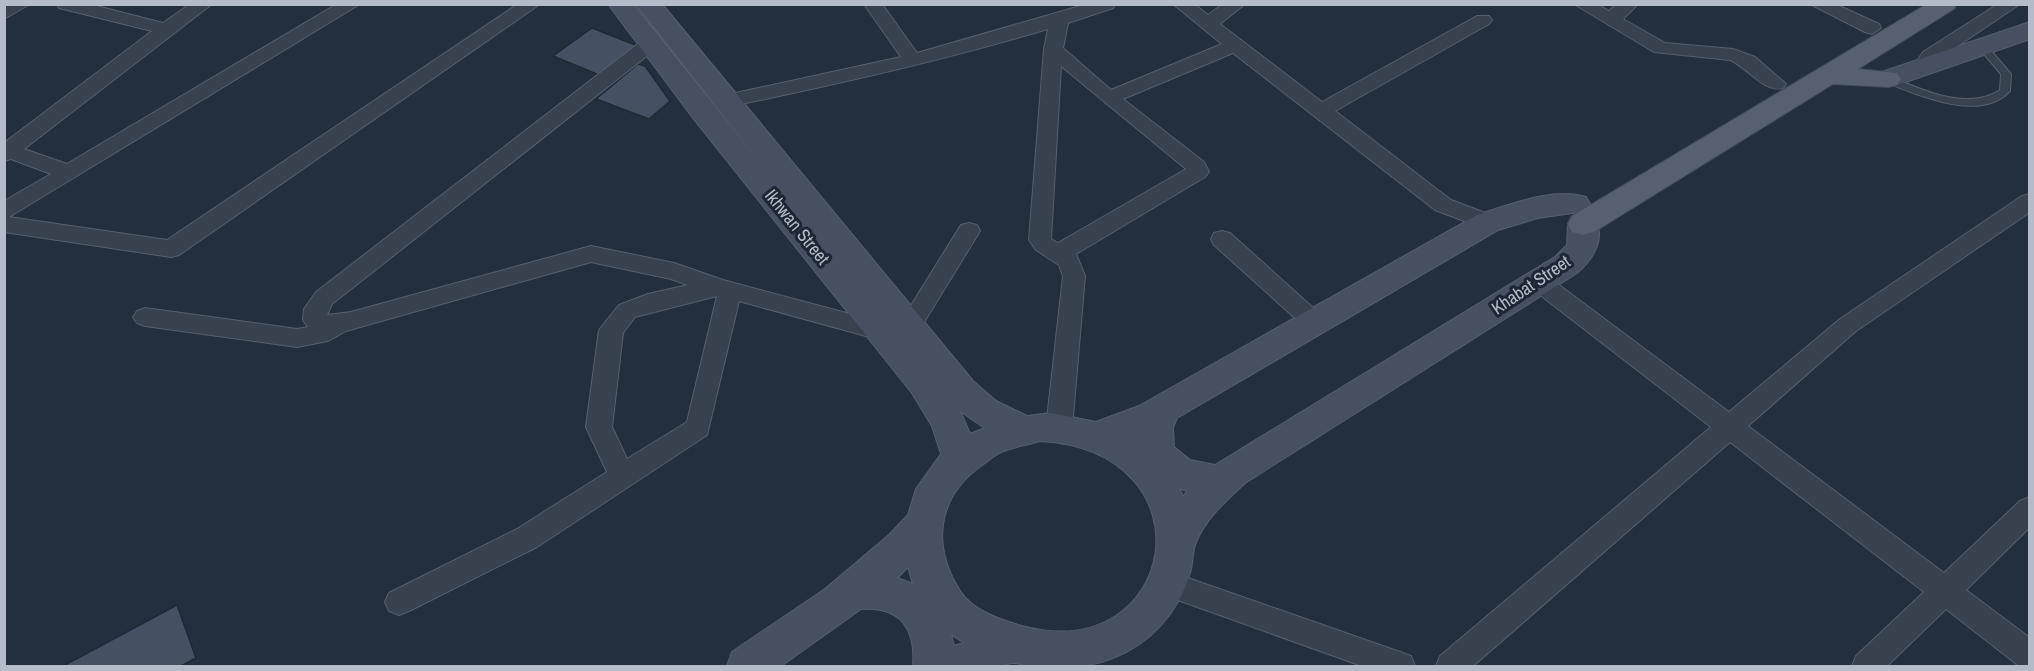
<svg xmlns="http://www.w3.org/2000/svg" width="2034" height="671" viewBox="0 0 2034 671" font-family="'Archivo Narrow',sans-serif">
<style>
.building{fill:#455162;stroke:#1f2835;stroke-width:1.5}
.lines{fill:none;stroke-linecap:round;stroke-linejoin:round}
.service-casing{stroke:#565f6c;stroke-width:2}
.minor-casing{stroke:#565f6c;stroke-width:2}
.secondary-casing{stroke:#565f6c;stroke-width:2}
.primary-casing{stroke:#414a57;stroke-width:2}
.service{fill:#38414e;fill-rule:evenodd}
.minor{fill:#38414e;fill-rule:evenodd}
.secondary{fill:#465061;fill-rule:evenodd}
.primary{fill:#56606e;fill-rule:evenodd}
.labels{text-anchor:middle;stroke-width:6;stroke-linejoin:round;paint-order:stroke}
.street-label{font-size:18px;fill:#b4bcc9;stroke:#1d2633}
</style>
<rect width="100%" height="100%" fill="#242f3e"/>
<g class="building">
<polygon points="592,28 638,46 599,75 553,56"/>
<polygon points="638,64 645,66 670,101 649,119 596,99"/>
<polygon points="177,605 196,658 181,666 63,666"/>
</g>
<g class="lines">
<defs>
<path id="service" d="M1983,44L1986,45L2011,74L2010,91C1985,118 1937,102 1908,91C1900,88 1890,85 1883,79L1888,76L1891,77C1924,91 1968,111 2000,90L2001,74L1978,47Z"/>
<g id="minor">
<polygon points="7,4 30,4 4,19 4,6"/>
<polygon points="56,4 89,4 163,23 190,4 212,4 24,149 67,164 337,4 360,4 9,217 167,240 518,4 540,4 179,255 171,257 4,232 4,201 51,174 11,159 4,161 4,143 152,31 59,8"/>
<path d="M864,4H882L917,53L1087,4H1116L1113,8L1068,23L1063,48L1111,90L1222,44L1173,4H1194L1208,15L1223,4H1245L1220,24L1322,102L1477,16H1489L1492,20L1489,24L1335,111L1451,200L1496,217L1499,222L1496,227L1488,230L1435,210L1233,53L1123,99L1204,162L1209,172L1205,177L1076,254L1085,276L1072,428L1068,435L1059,438L1050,435L1046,428L1063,276L1059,265L1036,250L1029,240L1044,49L1048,29C941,61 835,85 726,107L719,105L716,101L719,97L726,95L901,57ZM1061,66L1186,169L1058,243L1051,239Z"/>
<path d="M1574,4H1597L1609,11L1617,4H1638L1623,19L1665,43L1733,49L1755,57L1786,84L1783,88C1764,93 1747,67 1730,60L1654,52Z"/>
<polygon points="1810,4 1835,4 1879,24 1881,28 1872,34 1865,32"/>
<polygon points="1998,4 2020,4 1937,60 1940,65 1937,69 1923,69 1917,61 1923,52"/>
<path d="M650,38L659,44L657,48L332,304L327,315L351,312L591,246L674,263L723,280L884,323L892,326L896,332L892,338L884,341L739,301L707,435L537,547L409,611L399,615L389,611L385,602L389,593L517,529L607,472L586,427L599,330L619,305L648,294L688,285L671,279L591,262L346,331L328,341L297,347L145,326L137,323L133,317L137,311L145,308L297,329L308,327L303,320L304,309L316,292L643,40ZM717,296L687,422L627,459L612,427L623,333L635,317Z"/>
<polygon points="2030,194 2030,212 1856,331 1748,426 1944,573 2020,501 2030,497 2030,527 1966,590 2030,638 2030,666 2019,666 1946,609 1887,666 1852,666 1856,656 1924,592 1730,442 1473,666 1436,666 1440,656 1711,427 1531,288 1527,282 1531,276 1539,274 1547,276 1729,412 1840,319 2022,196"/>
<polygon points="969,223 977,225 980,231 918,332 910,335 902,332 898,326 902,320 961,225"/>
<polygon points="1222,231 1230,233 1321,315 1325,321 1321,327 1313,330 1305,327 1214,245 1211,239 1214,233"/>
<polygon points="1168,571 1400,652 1411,656 1415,666 1362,666 1158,593 1154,584 1158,575"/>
</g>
<g id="secondary">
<path d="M608,4H633L767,171L636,4H662L973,381L996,401L1027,416L1051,413L1096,422L1139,406L1477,215C1510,205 1552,187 1586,197L1590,204L1586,211L1538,218L1498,230L1177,418L1173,427L1174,447L1190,460L1215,465L1555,257L1567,245L1568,224L1572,216L1583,213L1594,216C1606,238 1594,258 1577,273L1245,483C1226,501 1206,518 1196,542C1192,551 1193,564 1190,573C1178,613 1151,643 1113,658C1088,668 1059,669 1033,666C1018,665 1017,660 1002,666H913C916,628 901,607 861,609L781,666H727L732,652L825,589L889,535L908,515L916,489L941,454L932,426L912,393L693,118ZM960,411L985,428L970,434ZM1040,441C1216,451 1178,668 1022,626C1001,620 973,611 960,591C931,545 937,497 982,465C988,461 994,455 1001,452C1013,447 1027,445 1040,441ZM1179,488L1187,491L1183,497ZM908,567L913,584L897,578ZM951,634L964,643L954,646Z"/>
<polygon points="2030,22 2030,39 1897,85 1888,87 1879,85 1875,79 1879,73"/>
</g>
<polygon id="primary" points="1927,4 1957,4 1954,9 1858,69 1897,73 1901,79 1897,85 1888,87 1833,84 1594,232 1583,235 1572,232 1568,224 1572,216"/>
</defs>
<use href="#service" class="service-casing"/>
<use href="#minor" class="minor-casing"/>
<use href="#secondary" class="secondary-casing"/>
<use href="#primary" class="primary-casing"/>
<use href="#service" class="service"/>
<use href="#minor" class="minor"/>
<use href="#secondary" class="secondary"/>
<use href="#primary" class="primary"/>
</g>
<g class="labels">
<g class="street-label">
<text transform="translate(797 227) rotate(51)" y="6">Ikhwan Street</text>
<text transform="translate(1531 285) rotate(-34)" y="6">Khabat Street</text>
</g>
</g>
<rect width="2034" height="671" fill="none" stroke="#b4bcc9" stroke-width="12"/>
</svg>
